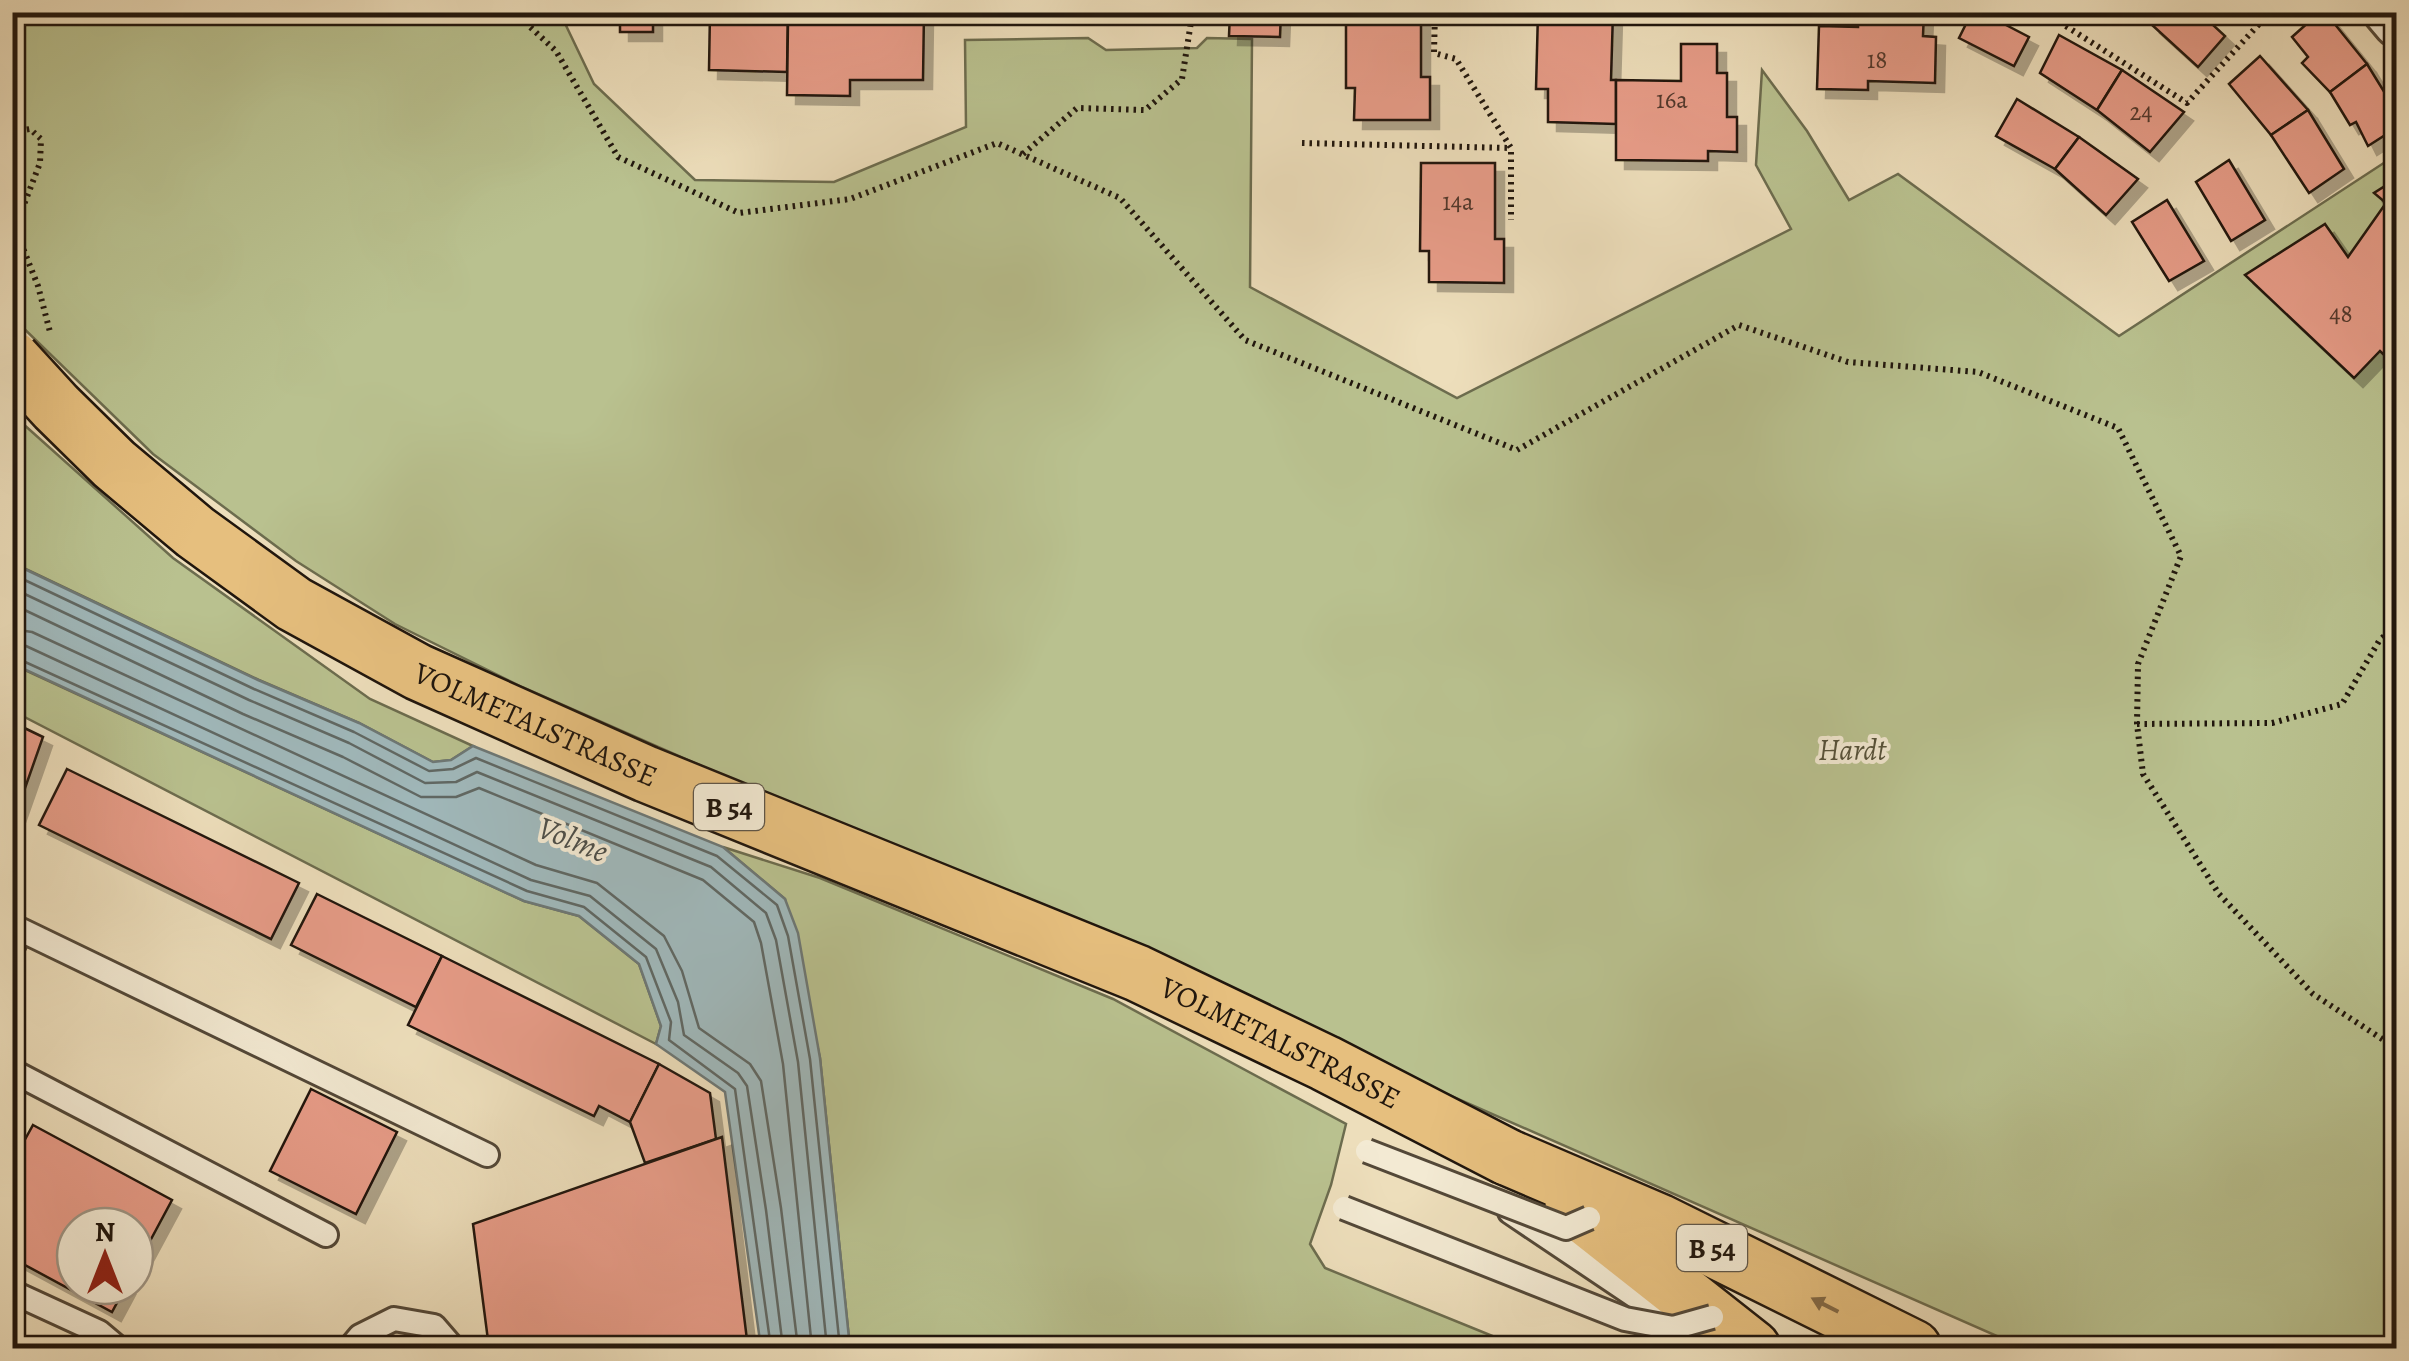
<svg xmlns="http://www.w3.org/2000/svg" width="2409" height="1361" viewBox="0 0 2409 1361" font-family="Alegreya,serif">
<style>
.green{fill:#b9c18f;stroke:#6c6c4e;stroke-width:2.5}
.water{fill:#a0b9bc;stroke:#6d7876;stroke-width:2.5}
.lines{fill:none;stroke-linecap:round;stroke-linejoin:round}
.shore{stroke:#606864;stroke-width:2.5}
.building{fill:#e79c88;stroke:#20160d;stroke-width:2.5;filter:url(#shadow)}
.lane-casing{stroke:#534838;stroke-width:28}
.street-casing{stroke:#534838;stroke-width:48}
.primary-casing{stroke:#20160d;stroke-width:60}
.path{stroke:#20160d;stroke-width:6;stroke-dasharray:2.5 5;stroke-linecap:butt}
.lane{stroke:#f3ead3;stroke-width:22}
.street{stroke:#f3ead3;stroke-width:42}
.primary{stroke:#e6bf7e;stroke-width:55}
.lane-bridge-casing{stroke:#534838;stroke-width:28;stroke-linecap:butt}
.primary-bridge-casing{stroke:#20160d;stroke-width:60;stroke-linecap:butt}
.lane-bridge{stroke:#f3ead3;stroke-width:22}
.primary-bridge{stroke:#e6bf7e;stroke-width:55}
.oneway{fill:#836a46}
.labels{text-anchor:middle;stroke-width:8;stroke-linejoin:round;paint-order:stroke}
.number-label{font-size:25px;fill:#52382c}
.shield{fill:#f3ead3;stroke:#5f5648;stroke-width:2.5}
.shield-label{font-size:28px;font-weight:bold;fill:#20160d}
.street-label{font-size:30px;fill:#20160d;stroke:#f3ead3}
.park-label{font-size:30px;font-style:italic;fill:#56523a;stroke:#f3ead3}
.water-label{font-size:32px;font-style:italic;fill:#4d4f4a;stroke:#f3ead3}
</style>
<defs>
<filter id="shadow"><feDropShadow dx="9" dy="9" stdDeviation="0" flood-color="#0004"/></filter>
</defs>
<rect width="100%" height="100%" fill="#eddebb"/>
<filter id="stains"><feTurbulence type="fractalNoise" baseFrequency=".002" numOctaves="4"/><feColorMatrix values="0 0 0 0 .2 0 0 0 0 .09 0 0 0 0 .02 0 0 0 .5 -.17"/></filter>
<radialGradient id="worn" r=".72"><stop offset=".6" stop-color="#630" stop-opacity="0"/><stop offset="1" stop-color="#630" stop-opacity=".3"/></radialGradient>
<g class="green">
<polygon points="13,13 560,13 594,84 695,180 834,182 966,127 965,40 1088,38 1106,50 1197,48 1207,38 1252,39 1250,287 1457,398 1791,229 1756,165 1762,70 1807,131 1849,200 1898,174 2119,336 2396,155 2396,1348 2024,1348 522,687 395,624 296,561 153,454 13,318"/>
<polygon points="12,414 173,558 370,699 473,746 451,760 433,762 359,723 259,680 13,563"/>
<polygon points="12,664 524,901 579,916 639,964 661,1026 656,1044 13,711"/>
<polygon points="723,847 820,878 1113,999 1346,1124 1331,1185 1310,1244 1325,1268 1522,1348 850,1348 820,1058 785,899"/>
</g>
<polygon class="water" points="12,563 258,680 359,723 433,762 451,760 473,746 723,847 785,899 798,933 820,1058 850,1348 761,1348 725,1092 656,1044 661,1026 639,964 579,916 524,901 13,664"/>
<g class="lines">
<g class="shore">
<polyline points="12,574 254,689 354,732 429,771 453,769 476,758 717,856 777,905 788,936 810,1059 840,1348"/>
<polyline points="12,588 249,700 349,743 425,783 456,782 477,772 711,867 766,913 776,940 798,1062 827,1348"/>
<polyline points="12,604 243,714 343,757 421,797 456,797 479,788 703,880 754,922 761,943 783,1064 812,1348"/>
<polyline points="12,629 32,632 536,865 597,883 664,936 682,971 699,1028 750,1064 761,1081 781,1208 798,1348"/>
<polyline points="12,644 26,646 531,880 590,896 656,949 678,1002 684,1035 738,1073 747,1086 766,1210 783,1348"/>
<polyline points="12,656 527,891 584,907 646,957 671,1022 669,1040 735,1089 771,1348"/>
</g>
</g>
<g class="building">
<rect x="620" y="12" width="33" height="20"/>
<polygon points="710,12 788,12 787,72 709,70"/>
<polygon points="866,12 924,12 923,80 850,80 850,96 787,95 788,22 866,22"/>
<polygon points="1230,12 1281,12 1280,37 1229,36"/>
<polygon points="1346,12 1421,12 1421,77 1430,77 1430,120 1354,120 1355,88 1346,88"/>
<polygon points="1538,12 1613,12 1611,80 1616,80 1616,124 1548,122 1548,89 1536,89"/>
<polygon points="1858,12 1924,12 1923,36 1936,37 1935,83 1868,81 1868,90 1817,89 1819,26 1858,27"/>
<polygon points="1972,12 1981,12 2029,37 2014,66 1959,38"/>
<polygon points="2159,12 2199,12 2225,36 2198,67 2151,24"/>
<polygon points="2320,12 2325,12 2367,64 2330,92 2302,63 2308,57 2292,37"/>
<polygon points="2059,35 2122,70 2097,110 2040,73"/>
<polygon points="1681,44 1717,44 1717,73 1727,73 1727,117 1737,117 1737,152 1708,151 1708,161 1616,160 1616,80 1681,81"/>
<polygon points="2260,56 2308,110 2271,135 2229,84"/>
<polygon points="2367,64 2396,111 2396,128 2368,146 2356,122 2350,125 2330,92"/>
<polygon points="2122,70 2184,112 2150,152 2097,110"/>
<polygon points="2017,99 2079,137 2055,169 1996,136"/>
<polygon points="2308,110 2344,169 2309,193 2271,135"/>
<polygon points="2079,137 2138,179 2106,215 2055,169"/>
<polygon points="2229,160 2265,220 2231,241 2196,182"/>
<polygon points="1421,163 1495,163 1495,239 1504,239 1504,283 1429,282 1429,251 1420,251"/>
<polygon points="2396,179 2396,366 2380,351 2354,378 2245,275 2325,224 2348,257 2386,203 2374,193"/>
<polygon points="2167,200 2204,261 2169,281 2132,222"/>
<polygon points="12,722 43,737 12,825"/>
<polygon points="67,769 299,883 271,939 39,825"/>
<polygon points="317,894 442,956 416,1007 291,945"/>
<polygon points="442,956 659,1064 630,1122 599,1106 594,1116 408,1025"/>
<polygon points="659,1064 710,1093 716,1139 645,1163 630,1122"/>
<polygon points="311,1089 397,1132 356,1214 270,1171"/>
<polygon points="33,1125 172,1200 135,1269 135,1226 75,1226 75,1286 126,1286 112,1312 12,1258 12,1163"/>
<polygon points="722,1137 748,1348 489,1348 473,1224"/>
</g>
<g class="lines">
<defs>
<g id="lane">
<polyline points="12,948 21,930 487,1155"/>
<polyline points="12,1071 326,1235"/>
<polyline points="1510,1212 1687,1331"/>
<polyline points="12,1292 99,1332 118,1348"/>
<polyline points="350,1348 360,1336 394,1319 434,1326 453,1348"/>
</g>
<polyline id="street" points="2385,12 2396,25"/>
<g id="primary">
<polyline points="1507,1157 1659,1222 1913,1348"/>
<polyline points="1573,1207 1752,1348"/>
</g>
</defs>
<use href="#lane" class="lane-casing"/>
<use href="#street" class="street-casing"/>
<use href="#primary" class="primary-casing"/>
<g class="path">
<polyline points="514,12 556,51 618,157 739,213 850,199 997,143 1120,198 1245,340 1517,450 1739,325 1848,362 1978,372 2118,428 2181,556 2138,664 2137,724 2143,774 2219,894 2313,994 2396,1048"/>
<polyline points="1435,12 1434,53 1456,59 1511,148 1511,220"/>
<polyline points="2037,19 2061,23 2187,103 2270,12"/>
<polyline points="12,132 30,129 41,139 40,163 15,228 38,286 50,332"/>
<polyline points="1302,143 1510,148"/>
<polyline points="1023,154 1077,108 1145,110 1182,79 1191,22 1184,12"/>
<polyline points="2137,724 2272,723 2342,704 2379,641 2396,625"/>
</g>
<use href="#lane" class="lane"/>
<use href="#street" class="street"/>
<use href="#primary" class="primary"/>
<defs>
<g id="lane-bridge">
<polyline points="1367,1151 1566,1228 1589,1218"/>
<polyline points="1344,1208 1625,1319 1673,1328 1712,1317"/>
</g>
<g id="primary-bridge">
<path id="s1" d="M12,359L56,407L114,464L195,532L294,604L418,672L646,774L1137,973L1325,1063L1507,1157"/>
</g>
</defs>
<use href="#lane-bridge" class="lane-bridge-casing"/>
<use href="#primary-bridge" class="primary-bridge-casing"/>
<use href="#lane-bridge" class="lane-bridge"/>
<use href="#primary-bridge" class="primary-bridge"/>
</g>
<defs><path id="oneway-solid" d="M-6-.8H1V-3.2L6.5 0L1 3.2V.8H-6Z" transform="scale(2.5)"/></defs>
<use class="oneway" href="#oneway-solid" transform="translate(1825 1305) rotate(-153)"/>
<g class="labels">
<g class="number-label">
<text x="1877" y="68">18</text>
<text x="1672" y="108">16a</text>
<text x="2141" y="120">24</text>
<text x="1458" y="210">14a</text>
<text x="2341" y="322">48</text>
</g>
<g class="shield">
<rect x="694" y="784" width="70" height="46" rx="8"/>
<rect x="1677" y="1225" width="70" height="46" rx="8"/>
</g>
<g class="shield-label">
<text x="729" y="817">B 54</text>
<text x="1712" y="1258">B 54</text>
</g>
<g class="street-label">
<text dy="10" stroke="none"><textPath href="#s1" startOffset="645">VOLMETALSTRASSE</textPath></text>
<text dy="10" stroke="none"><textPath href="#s1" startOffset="1455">VOLMETALSTRASSE</textPath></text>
</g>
<g class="park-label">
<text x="1852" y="760">Hardt</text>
</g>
<g class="water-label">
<text transform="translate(573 839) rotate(22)" y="11">Volme</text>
</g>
</g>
<rect width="2409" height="1361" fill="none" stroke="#eddebb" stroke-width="50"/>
<rect x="15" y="15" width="2379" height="1331" fill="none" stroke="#20160d" stroke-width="5"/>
<rect x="25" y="25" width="2359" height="1311" fill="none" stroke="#20160d" stroke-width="2.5"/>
<g transform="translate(105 1256)"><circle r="48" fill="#f3ead3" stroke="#9f9584" stroke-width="2.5"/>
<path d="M0-8L18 38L0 25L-18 38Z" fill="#8f2418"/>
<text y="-15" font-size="28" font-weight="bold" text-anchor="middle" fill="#20160d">N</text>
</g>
<rect width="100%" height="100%" filter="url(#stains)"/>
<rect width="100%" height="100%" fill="url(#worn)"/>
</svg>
